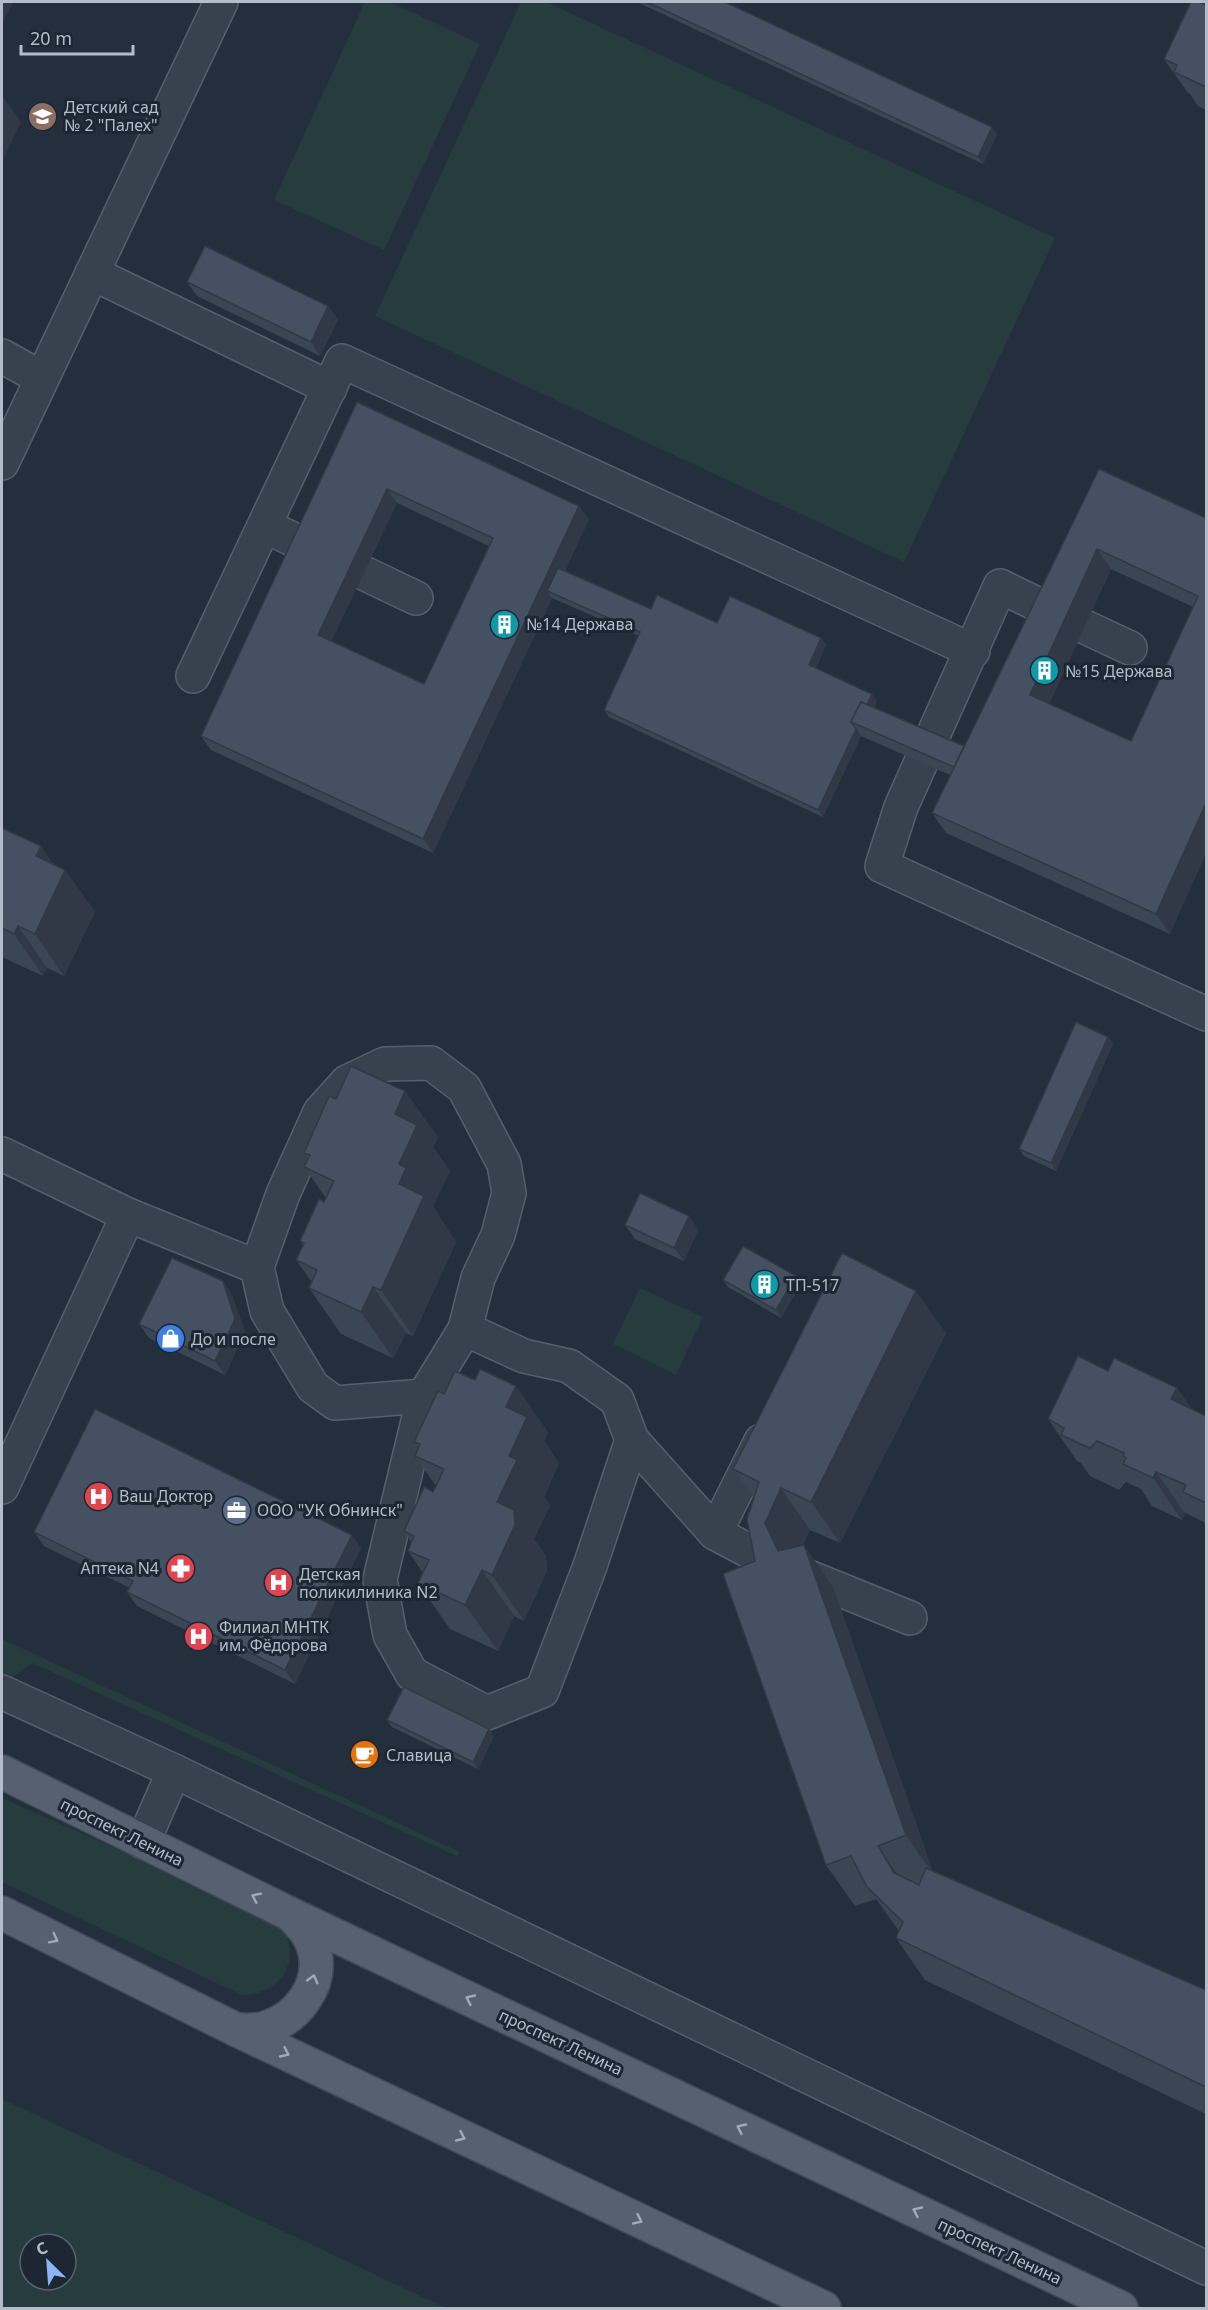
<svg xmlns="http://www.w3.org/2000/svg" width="1208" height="2310" viewBox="0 0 1208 2310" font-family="'Noto Sans',sans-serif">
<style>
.green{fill:#263c3f;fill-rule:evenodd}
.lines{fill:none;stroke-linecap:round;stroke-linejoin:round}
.minor-casing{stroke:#565f6c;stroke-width:36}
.major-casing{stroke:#414a57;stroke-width:36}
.minor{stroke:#38414e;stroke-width:33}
.major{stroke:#56606e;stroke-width:33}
.wall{fill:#3b4654;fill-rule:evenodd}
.shaded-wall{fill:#303945}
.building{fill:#455162;stroke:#303945;stroke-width:1.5;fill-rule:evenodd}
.oneway{stroke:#a1aab7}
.labels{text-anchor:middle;stroke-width:6;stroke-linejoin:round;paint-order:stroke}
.poi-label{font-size:16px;fill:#b4bcc9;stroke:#1d2633;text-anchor:start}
.street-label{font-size:16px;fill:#b4bcc9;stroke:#1d2633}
</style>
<rect width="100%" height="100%" fill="#242f3e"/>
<g class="green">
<polygon points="365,2 390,2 480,44 384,250 274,200"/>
<polygon points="521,2 546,2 1055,238 904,562 375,316"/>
<polygon points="640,1288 703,1317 676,1375 613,1344"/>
<polygon points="2,1639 460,1852 457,1856 32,1663 7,1681 2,1678"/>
<path d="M2,1798L277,1920C305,1953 285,1995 242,1995L2,1882Z"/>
<path d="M2,2099L446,2308H2ZM30,2244H66V2280H30Z"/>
</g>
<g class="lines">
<defs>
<g id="minor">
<polyline points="92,273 330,388"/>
<polyline points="2,356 41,378"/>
<polyline points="2,463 221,2"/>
<polyline points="265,526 416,598"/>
<polyline points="1053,612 1000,586 901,807 882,866 1206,1014"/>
<polyline points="1085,627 1130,648"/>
<polyline points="193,676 342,361 973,651"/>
<polyline points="2,1154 128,1215 2,1487"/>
<polyline points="128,1215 257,1267 283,1194 320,1112 347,1082 385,1064 431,1063 464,1088 504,1164 509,1193 498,1235 478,1278 465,1329 424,1396 335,1403 313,1387 267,1311 257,1267"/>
<polyline points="465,1329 524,1356 569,1366 617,1400 632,1440"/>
<polyline points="424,1396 380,1579 390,1635 412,1674 487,1713 542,1691 590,1566 632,1440 715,1533"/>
<polyline points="761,1441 715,1533 764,1559 910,1618"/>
<polyline points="2,1692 174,1771 1206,2268"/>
<polyline points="143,1842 174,1771"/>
</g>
<g id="major">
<polyline points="2,1772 290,1914 1121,2308"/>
<polyline points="2,1913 237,2030 824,2308"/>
<path d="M237,2030C246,2030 257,2031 265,2028C297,2019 322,1986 315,1953C312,1936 301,1925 290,1914"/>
</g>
</defs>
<use href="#minor" class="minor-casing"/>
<use href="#major" class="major-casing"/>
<use href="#minor" class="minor"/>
<use href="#major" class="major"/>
</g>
<g class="wall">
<polygon points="637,2 725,2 997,134 983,164"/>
<polygon points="1206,5 1206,110 1198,106 1190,94 1188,93 1164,59"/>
<polygon points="187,282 328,306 338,320 320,356 197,296"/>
<path d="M357,402L589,519L565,571L651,609L717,623L821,638L826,645L816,668L877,701L874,708L964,746L1099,469L1206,518L1170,934L946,833L932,813L950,775L861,736L823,817L609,717L604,710L639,636L552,598L433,853L211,750L201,736ZM397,503L489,546L424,684L331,641ZM1111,569L1193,607L1131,741L1049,704Z"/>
<polygon points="2,828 54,864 65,870 95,912 64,976 47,968 43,976 2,957"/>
<polygon points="1108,1037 1113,1044 1056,1171 1024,1156 1019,1149"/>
<polygon points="336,1099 438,1137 433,1147 450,1171 433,1206 438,1214 438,1215 456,1242 413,1336 406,1333 393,1358 341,1334 309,1288 312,1282 296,1260 303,1245 300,1241 326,1198 304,1167 308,1159 304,1153"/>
<polygon points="689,1216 698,1230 684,1261 635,1239 625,1225"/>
<polygon points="723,1280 801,1283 781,1318 728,1287"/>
<polygon points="223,1281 232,1295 245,1332 225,1375 149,1338 139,1324"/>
<polygon points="946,1333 840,1543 810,1530 803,1545 833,1587 933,1872 1206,1990 1206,2114 925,1980 896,1938 899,1931 876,1899 855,1906 826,1865 755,1561 754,1498 733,1469"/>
<polygon points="1108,1371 1177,1388 1192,1409 1206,1416 1206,1525 1204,1522 1185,1513 1182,1520 1152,1506 1141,1489 1126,1482 1119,1490 1090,1476 1081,1463 1077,1461 1048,1419"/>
<polygon points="444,1394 548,1432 544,1441 559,1463 544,1497 550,1506 534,1539 546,1556 547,1571 524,1621 514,1616 498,1651 450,1629 418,1583 423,1573 408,1551 411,1542 404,1531 433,1492 436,1486 415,1456 419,1448 414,1442"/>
<polygon points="34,1532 361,1548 295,1684 137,1606 127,1592 130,1588 44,1546"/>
<polygon points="387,1720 494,1736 478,1769 392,1727"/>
</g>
<g class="shaded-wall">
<polygon points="2,2 13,2 4,21 2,18"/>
<polygon points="3,97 21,122 2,162 2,100"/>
<polygon points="992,127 997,134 983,164 978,157"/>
<polygon points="328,306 338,320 320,356 311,342"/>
<polygon points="387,489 397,503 328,649 318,635"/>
<polygon points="579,506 589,519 554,594 547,591 552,598 433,853 423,839"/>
<polygon points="1097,549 1111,569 1044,715 1030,695"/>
<polygon points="821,638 826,645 814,672 809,665"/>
<polygon points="872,694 877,701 865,728 858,725"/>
<polygon points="856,729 861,736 823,817 818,810"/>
<polygon points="1206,803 1206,854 1170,934 1156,914"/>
<polygon points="41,846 62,877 65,870 95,912 64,976 35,934 36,856"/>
<polygon points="18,926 47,968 43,976 14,934"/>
<polygon points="1108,1037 1113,1044 1056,1171 1051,1163"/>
<polygon points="405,1091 438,1137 433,1147 450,1171 433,1206 438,1214 438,1215 456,1242 413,1336 381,1290 399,1184 399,1164 395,1114"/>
<polygon points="689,1216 698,1230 684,1261 674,1248"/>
<polygon points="796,1276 801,1283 781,1318 776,1310"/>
<polygon points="223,1281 232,1295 245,1332 225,1375 215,1361"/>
<polygon points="373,1287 406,1333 393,1358 361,1312"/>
<polygon points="916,1291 946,1333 840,1543 811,1502"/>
<polygon points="516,1386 548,1432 544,1441 559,1463 544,1497 550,1506 534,1539 546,1556 547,1571 524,1621 492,1575 497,1502 506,1407"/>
<polygon points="1177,1388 1206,1429 1171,1399"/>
<polygon points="1156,1472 1185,1513 1182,1520 1153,1478"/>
<polygon points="781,1488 810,1530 794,1565 778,1551 765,1523"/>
<polygon points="352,1535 361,1548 295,1684 285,1670"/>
<polygon points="804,1545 833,1587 935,1877 906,1835"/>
<polygon points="482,1570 514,1616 498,1651 465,1605"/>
<polygon points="489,1729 494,1736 478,1769 473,1762"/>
<polygon points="878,1846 907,1888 894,1873"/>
</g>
<g class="building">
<polygon points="647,2 725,2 992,127 978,157"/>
<polygon points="1191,2 1199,2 1206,5 1206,87 1174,72 1177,65 1164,59"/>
<polygon points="205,246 328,306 311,342 187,282"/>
<path d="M357,402L579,506L423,839L201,736ZM387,489L493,538L424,684L318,635Z"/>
<path d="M1099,469L1206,518V803L1156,914L932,813ZM1097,549L1198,596L1131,741L1030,695Z"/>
<polygon points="558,568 651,609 657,595 717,623 730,596 821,638 809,665 872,694 867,705 861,702 851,722 856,729 818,810 604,710 640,632 547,591"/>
<polygon points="861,702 964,746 954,767 851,722"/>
<polygon points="2,828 41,846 36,856 65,870 35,934 18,926 14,934 2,928"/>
<polygon points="1076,1022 1108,1037 1051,1163 1019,1149"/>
<polygon points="351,1066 405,1091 395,1114 417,1125 399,1164 406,1168 399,1184 424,1196 381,1290 373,1287 361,1312 309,1288 317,1270 296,1260 304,1243 300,1241 319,1199 324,1202 334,1181 304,1167 310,1155 304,1153 329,1096 336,1099"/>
<polygon points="640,1193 689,1216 674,1248 625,1225"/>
<polygon points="743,1246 796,1276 776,1310 723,1280"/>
<polygon points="842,1253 916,1291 811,1502 781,1488 765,1523 778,1551 804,1545 906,1835 878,1846 894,1873 919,1885 926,1868 1206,1990 1206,2087 896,1938 903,1922 867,1887 851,1856 826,1865 723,1574 755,1561 747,1519 759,1482 733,1469"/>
<polygon points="172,1258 223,1281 235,1319 215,1361 139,1324"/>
<polygon points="1078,1356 1108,1371 1114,1358 1177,1388 1171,1399 1206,1416 1206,1503 1183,1492 1186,1485 1156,1472 1153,1478 1123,1464 1126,1458 1123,1456 1124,1453 1097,1441 1090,1448 1061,1435 1064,1428 1048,1419"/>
<polygon points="480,1369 516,1386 506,1407 527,1417 509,1456 517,1460 497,1502 514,1510 515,1525 492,1575 482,1570 465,1605 418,1583 429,1560 408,1551 414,1536 404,1531 424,1487 433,1492 444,1469 415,1456 420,1444 414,1442 438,1391 444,1394 455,1371 475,1380"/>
<polygon points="95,1409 352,1535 285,1670 127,1592 133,1581 34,1532"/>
<polygon points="404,1687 489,1729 473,1762 387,1720"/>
</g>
<defs><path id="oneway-chevron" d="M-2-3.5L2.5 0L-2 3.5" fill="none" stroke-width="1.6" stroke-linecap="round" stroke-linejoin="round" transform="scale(1.5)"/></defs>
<g class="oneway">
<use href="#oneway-chevron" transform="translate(256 1897) rotate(-154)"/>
<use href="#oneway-chevron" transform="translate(54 1939) rotate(27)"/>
<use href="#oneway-chevron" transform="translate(313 1979) rotate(-75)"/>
<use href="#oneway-chevron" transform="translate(470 1999) rotate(-155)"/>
<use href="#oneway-chevron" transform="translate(285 2053) rotate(25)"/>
<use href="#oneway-chevron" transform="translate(741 2128) rotate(-155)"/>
<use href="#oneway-chevron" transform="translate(461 2137) rotate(25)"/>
<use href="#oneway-chevron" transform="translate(917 2211) rotate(-155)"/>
<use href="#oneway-chevron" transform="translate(638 2220) rotate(25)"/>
</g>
<defs>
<symbol id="school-disc" viewBox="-11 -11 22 22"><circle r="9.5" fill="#8d6e63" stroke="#1d2633"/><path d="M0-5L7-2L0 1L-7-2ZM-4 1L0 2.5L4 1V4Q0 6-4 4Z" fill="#fff"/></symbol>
<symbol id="building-disc" viewBox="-11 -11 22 22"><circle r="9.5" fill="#0f9aa8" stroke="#1d2633"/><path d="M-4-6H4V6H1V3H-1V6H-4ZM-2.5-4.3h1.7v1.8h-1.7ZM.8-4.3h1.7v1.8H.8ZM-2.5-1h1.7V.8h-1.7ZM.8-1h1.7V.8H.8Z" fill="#fff"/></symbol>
<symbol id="shop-disc" viewBox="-11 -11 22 22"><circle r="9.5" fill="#3f7fe0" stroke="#1d2633"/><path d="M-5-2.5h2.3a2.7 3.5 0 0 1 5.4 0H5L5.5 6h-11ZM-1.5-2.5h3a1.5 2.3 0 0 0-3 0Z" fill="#fff"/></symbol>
<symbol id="hospital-disc" viewBox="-11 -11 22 22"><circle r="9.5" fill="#e0444e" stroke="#1d2633"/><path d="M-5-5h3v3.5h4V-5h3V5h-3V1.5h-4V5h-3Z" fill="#fff"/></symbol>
<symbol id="office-disc" viewBox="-11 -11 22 22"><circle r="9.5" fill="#5c6f8a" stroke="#1d2633"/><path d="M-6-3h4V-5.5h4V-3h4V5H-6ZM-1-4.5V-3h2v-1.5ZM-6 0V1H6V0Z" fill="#fff"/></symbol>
<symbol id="pharmacy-disc" viewBox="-11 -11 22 22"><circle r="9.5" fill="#e0444e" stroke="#1d2633"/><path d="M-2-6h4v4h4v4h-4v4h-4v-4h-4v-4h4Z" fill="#fff"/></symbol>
<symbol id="cafe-disc" viewBox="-11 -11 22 22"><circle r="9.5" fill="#e8710a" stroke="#1d2633"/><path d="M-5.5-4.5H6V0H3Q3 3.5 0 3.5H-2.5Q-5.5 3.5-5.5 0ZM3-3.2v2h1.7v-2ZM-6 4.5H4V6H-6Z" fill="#fff"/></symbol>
</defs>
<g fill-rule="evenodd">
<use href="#school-disc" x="26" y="100" width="33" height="33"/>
<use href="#building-disc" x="488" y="608" width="33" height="33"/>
<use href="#building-disc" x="1028" y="654" width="33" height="33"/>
<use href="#building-disc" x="748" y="1268" width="33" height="33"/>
<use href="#shop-disc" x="154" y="1322" width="33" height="33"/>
<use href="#hospital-disc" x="82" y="1480" width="33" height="33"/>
<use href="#office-disc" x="220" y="1494" width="33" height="33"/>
<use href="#pharmacy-disc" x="164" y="1552" width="33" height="33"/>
<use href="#hospital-disc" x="262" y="1566" width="33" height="33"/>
<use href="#hospital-disc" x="182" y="1620" width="33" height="33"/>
<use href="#cafe-disc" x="348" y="1738" width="33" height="33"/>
</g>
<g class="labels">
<g class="poi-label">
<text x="64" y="113">Детский сад<tspan x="64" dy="18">№ 2 "Палех"</tspan></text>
<text x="526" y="630">№14 Держава</text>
<text x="1065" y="677">№15 Держава</text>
<text x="786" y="1291">ТП-517</text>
<text x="191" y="1345">До и после</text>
<text x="119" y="1502">Ваш Доктор</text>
<text x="257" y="1516">ООО "УК Обнинск"</text>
<text x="159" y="1574" text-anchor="end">Аптека N4</text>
<text x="299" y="1580">Детская<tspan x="299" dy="18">поликилиника N2</tspan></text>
<text x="219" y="1633">Филиал МНТК<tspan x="219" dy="18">им. Фёдорова</tspan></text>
<text x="386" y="1761">Славица</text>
</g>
<g class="street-label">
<text transform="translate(122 1832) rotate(26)" y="6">проспект Ленина</text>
<text transform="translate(561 2042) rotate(25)" y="6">проспект Ленина</text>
<text transform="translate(1000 2251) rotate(25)" y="6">проспект Ленина</text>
</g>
</g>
<rect width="1208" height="2310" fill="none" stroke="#b4bcc9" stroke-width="6"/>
<g transform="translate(48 2262) rotate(335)"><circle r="28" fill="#1d2633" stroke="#59626f" stroke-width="1.5"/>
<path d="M0-4.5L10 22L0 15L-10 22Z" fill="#8ab4f8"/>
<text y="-9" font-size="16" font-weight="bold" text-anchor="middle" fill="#b4bcc9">С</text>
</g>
<path d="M21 45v9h112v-9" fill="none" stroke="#b4bcc9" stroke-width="3"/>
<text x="30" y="45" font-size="18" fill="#b4bcc9" stroke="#1d2633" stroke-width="4.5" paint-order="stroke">20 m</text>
</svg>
